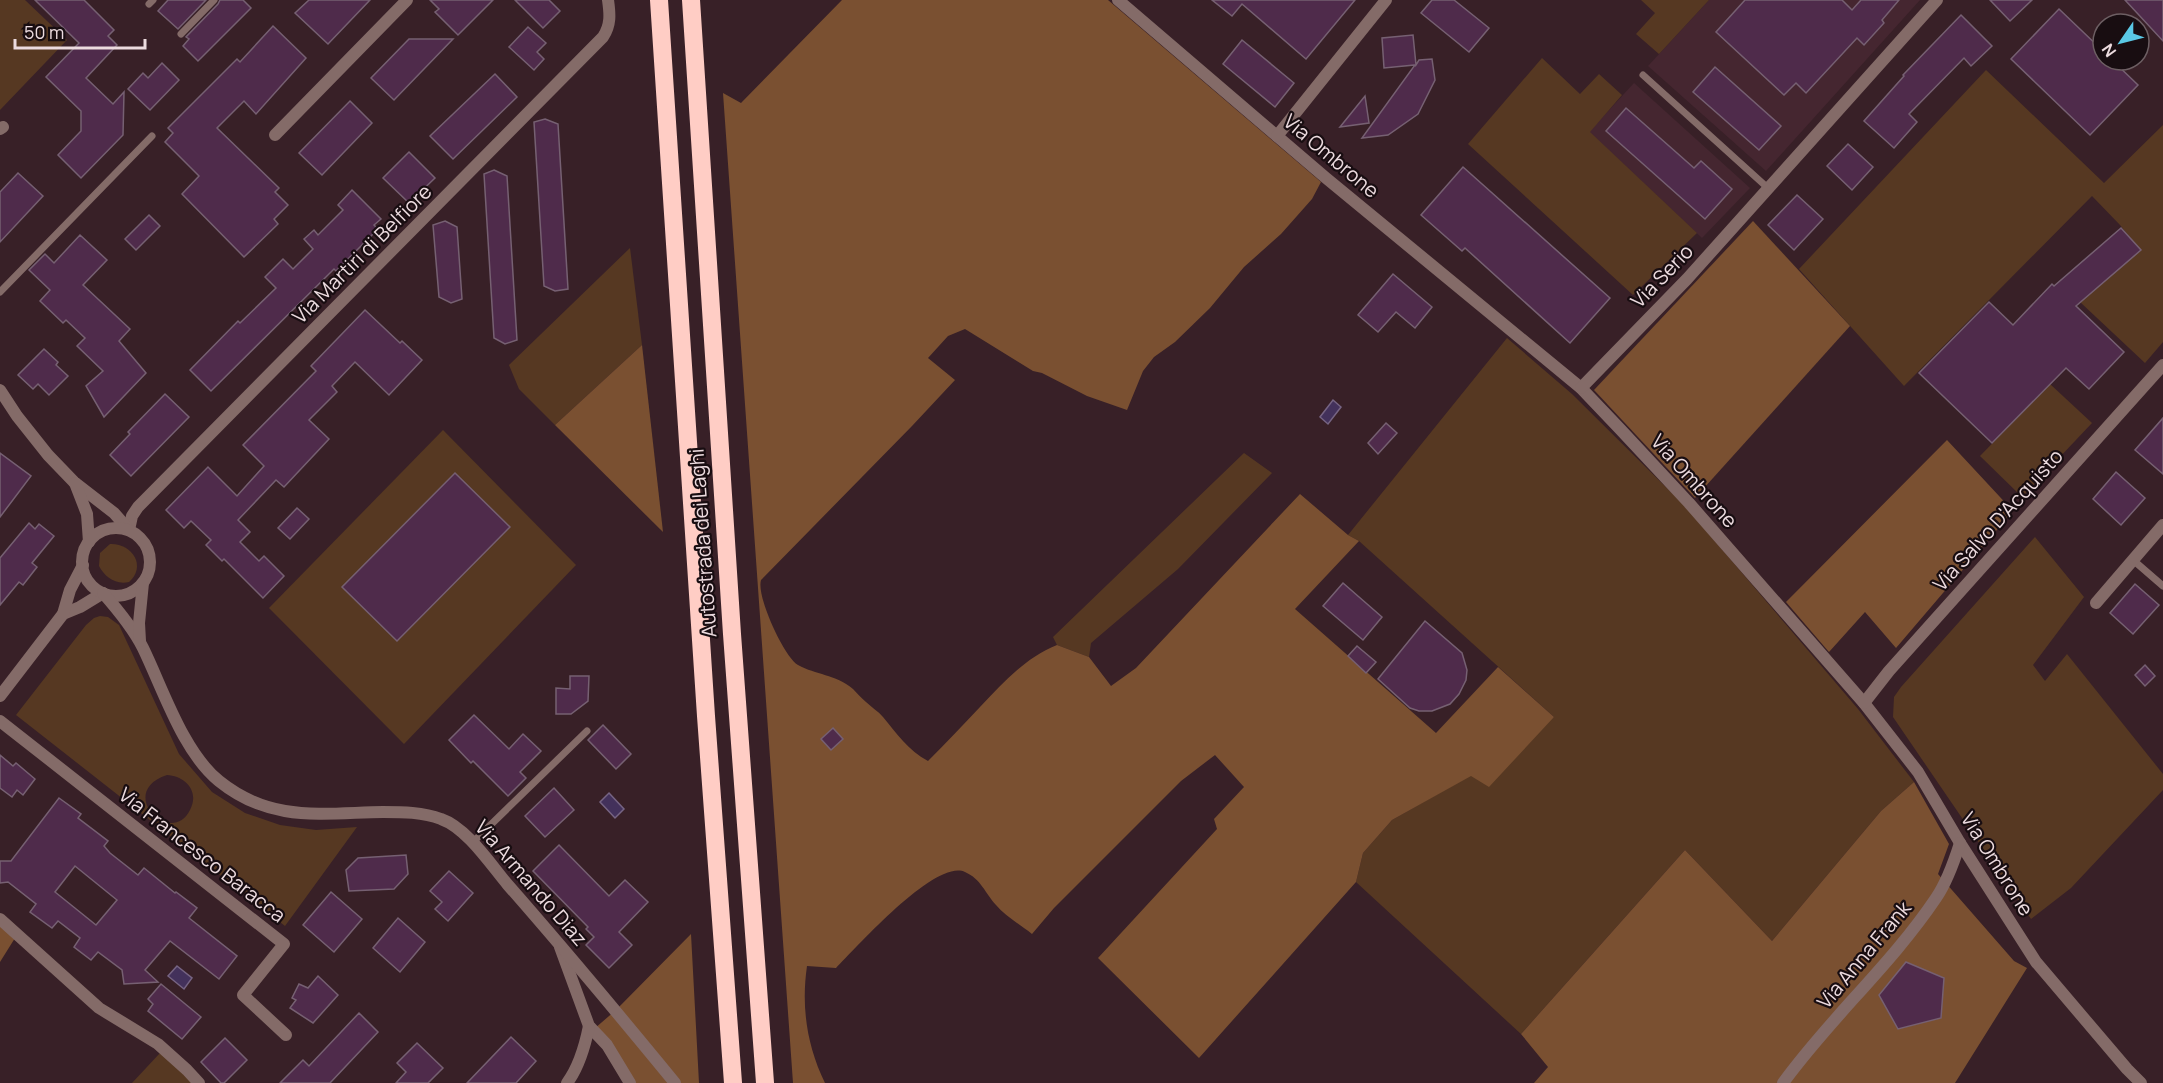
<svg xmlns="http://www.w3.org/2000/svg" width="2163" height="1083" viewBox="0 0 2163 1083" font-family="Manrope,sans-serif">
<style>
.built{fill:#452630}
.green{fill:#563822;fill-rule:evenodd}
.forest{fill:#7a5031}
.water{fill:#43315b;stroke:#766483;stroke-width:1.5}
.building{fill:#4f2b4b;stroke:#766072;stroke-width:1.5;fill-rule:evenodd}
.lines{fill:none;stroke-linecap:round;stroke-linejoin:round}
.service{stroke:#846b68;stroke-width:7}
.minor{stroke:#846b68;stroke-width:12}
.tertiary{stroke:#846b68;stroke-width:12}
.motorway{stroke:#ffcdc5;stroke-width:18}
.labels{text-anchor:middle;stroke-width:4.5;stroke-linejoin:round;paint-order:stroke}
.street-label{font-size:20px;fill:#ecdbdf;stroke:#180d11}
</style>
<rect width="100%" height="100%" fill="#382027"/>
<g class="built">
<polygon points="1709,0 1920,0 1766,171 1648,66"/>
<polygon points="1634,83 1750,188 1702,238 1589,132"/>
</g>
<g class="green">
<polygon points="0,0 25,0 67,40 0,110"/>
<polygon points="1641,0 1709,0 1659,54 1636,34 1655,13"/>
<polygon points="1542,58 1580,94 1599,74 1622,95 1590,132 1697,233 1633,295 1468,144"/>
<polygon points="1986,70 2104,183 2163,125 2163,342 2145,363 2080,302 2140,250 2120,225 2092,196 1904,386 1799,269"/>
<polygon points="630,248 642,345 555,425 519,389 509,365"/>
<polygon points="1507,338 1572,394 1685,506 1858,709 1914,782 1881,811 1772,941 1685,850 1521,1034 1356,882 1363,853 1392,820 1471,775 1554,717 1359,541 1348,535"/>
<polygon points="2050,384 2092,423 2022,497 1980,456"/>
<polygon points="443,430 576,565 404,744 269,608"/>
<polygon points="1244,453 1272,473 1178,569 1091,643 1089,657 1057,645 1053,637"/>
<polygon points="2035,537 2084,597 2033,665 2045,681 2067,654 2163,774 2163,790 2071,888 2031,919 1893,717 1894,697 1901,687"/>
<path d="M110,544C132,543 147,566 129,582C115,585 105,577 99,566L100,553Z"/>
<path d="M100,616L108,617L119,625L179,754L212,792L245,813L280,825L316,830L357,827L285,926L16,715L86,625L94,618ZM167,775C185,776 200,791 190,810C171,848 115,792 167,775Z"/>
<polygon points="161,1052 195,1083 132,1083"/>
</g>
<g class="forest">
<path d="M842,0H1108L1321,182L1312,199L1281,234L1244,267L1210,308L1175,342L1154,357L1143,371L1127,410L1087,396L1042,373L1033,371L965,329L948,336L928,358L955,380L912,426L761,580C756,596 784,657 798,665C816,675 835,674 853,689C857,693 861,698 866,702C871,707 878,711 883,717C897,734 908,750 928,761C946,743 963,725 980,707C1004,682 1025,658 1057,645L1089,657L1111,686L1136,668L1300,494L1348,535L1359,541L1295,609L1436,733L1498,667L1554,717L1489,787L1471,776L1392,820L1363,853L1356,882L1199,1058L1098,958L1217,829L1214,819L1244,787L1215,755L1181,781L1054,908L1032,934C1021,925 1005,916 996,905C985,893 981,879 965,872C936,858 857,947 836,968L807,966C801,1007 807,1046 825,1083H793L723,93L741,103Z"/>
<polygon points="1753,221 1850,326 1695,498 1594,390"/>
<polygon points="642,345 663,532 555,425"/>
<polygon points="1947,440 2013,511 1896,648 1865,612 1829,652 1786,602"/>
<polygon points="1914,782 1949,844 1938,874 2014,961 2027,968 1955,1083 1534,1083 1548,1067 1521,1034 1685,850 1772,941 1881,811"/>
<polygon points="0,925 15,938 0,962"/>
<polygon points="691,934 699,1083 624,1083 594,1029 616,1010"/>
</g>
<g class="water">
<polygon points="1333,400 1341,407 1328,424 1320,417"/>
<polygon points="609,793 624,809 615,818 600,802"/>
<polygon points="177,966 192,978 184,989 168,976"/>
</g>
<g class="building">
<polygon points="35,0 84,0 114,30 108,36 117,45 86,78 113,104 124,92 123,135 81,178 58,155 81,131 81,111 46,77 79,43"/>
<polygon points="168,0 206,0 178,29 158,11"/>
<polygon points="220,0 243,0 251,8 198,61 183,46 189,39 186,37 218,4"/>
<polygon points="309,0 370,0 328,44 295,13"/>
<polygon points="430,0 493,0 458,35 435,12 439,9"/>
<polygon points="515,0 549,0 560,11 543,28"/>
<polygon points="1212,0 1355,0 1306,59 1242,4 1232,16"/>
<polygon points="1432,0 1454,0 1489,28 1469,52 1421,13"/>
<polygon points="1745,0 1842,0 1852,10 1861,0 1899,0 1882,20 1884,23 1864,45 1857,38 1806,93 1796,83 1784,95 1716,32"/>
<polygon points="1990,0 2032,0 2010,21"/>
<polygon points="2125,0 2163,0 2163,41"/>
<polygon points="2059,9 2103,51 2103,60 2112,60 2138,85 2090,135 2011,59"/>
<polygon points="1961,15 1992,46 1971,66 1964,58 1909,114 1917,122 1894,148 1864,121 1904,76 1903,75"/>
<polygon points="273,26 306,58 256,114 244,101 217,128 279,188 275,192 288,205 274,219 278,224 244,257 182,194 199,176 165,142 173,133 168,128 237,59 240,62"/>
<polygon points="528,27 546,43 537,52 544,59 534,70 509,47"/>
<polygon points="1413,35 1416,65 1419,60 1432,59 1435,80 1418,114 1388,135 1362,138 1415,65 1384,68 1382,38"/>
<polygon points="409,39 453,39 394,100 371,78"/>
<polygon points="1242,40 1294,83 1275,107 1223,64"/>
<polygon points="162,63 179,80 150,110 128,89 143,73 148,78"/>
<polygon points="1715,67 1781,126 1759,150 1693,92"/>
<polygon points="495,74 517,97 453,159 430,136"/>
<polygon points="1365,96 1369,123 1340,127"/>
<polygon points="350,101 372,123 322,175 299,153"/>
<polygon points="1626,108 1694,168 1701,161 1732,189 1705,219 1606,131"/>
<polygon points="545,119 558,124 568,289 555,291 544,286 534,122"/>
<polygon points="1848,144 1873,167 1852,190 1827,166"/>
<polygon points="409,152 435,178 409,203 383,178"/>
<polygon points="1463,167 1610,298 1570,343 1465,248 1462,251 1421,215"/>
<polygon points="494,170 507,176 517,340 505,344 494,338 484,174"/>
<polygon points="18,173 43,196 0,242 0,192"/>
<polygon points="352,190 381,219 374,225 378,229 336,271 334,269 211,391 190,370 238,321 240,323 276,288 265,277 283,259 293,269 313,249 304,239 314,230 318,235 343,210 338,205"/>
<polygon points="1797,195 1823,219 1794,250 1768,225"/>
<polygon points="149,215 160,226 136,250 125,239"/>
<polygon points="445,221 457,227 462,299 451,303 439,297 433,225"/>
<polygon points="2121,228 2141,250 2076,306 2124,352 2089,389 2066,368 1992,443 1919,373 1989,302 2013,325 2052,284 2054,286"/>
<polygon points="80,235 107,260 83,285 130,329 119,341 146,373 104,417 86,386 103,371 77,346 85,338 66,320 63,323 40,301 50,290 29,270 45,254 54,263"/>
<polygon points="1393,274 1432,307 1415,328 1396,312 1378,332 1358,315"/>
<polygon points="365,310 400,343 402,341 422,360 389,395 355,362 332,386 337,392 309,420 329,439 284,487 276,480 238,520 250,532 240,542 259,561 264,556 284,576 263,598 224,559 222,561 206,545 211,540 191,521 184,528 166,510 208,467 237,496 264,466 243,445 316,371 311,366"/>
<polygon points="44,349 58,362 56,365 68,376 49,395 38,384 33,389 18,375"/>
<polygon points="165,394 189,417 131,476 110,455 130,434 128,432"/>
<polygon points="2163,418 2163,474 2135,450"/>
<polygon points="1386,423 1397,433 1378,454 1368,443"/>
<polygon points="0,453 31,476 0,517"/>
<polygon points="2116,472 2145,498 2121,525 2093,499"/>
<polygon points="455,473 510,527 397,641 342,587"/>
<polygon points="297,508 309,519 290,539 278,528"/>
<polygon points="29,523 35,529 39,524 54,536 32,563 37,567 23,585 19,582 0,605 0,558"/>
<polygon points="1343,583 1382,617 1363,640 1323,606"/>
<polygon points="2135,584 2159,605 2133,634 2110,613"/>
<polygon points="1425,621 1462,653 1467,670 1466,680 1459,694 1450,704 1432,711 1419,711 1410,708 1378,679"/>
<polygon points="1357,646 1376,662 1366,673 1348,656"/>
<polygon points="2145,665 2155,676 2145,686 2135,675"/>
<polygon points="570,676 589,676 588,701 571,714 556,714 556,688 570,689"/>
<polygon points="474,715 509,749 523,734 541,751 520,772 526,778 508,796 473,761 471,763 449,740"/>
<polygon points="603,725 631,754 616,769 588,740"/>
<polygon points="833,728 843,739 831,750 821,739"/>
<polygon points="0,755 13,766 16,763 35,779 23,795 17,790 12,797 0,788"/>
<polygon points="554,788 574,810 545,837 525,816"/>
<path d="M59,798L81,814L78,818L108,841L104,846L110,853L138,875L144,868L175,893L176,892L197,908L189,918L237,956L219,979L170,941L145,970L158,982L124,984L122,970L98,952L91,960L74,947L80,938L58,921L52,928L30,912L36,904L8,882L0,883V861H11ZM75,866L117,900L96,925L55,892Z"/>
<polygon points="559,845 609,896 625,880 648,902 619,932 632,945 609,968 586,945 594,937 586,929 588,927 533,871"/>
<polygon points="406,855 408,874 394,889 349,891 346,870 358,858"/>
<polygon points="449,871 473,893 448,921 435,909 442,902 430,891"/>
<polygon points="331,892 362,919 334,952 303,925"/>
<polygon points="398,918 425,942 400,972 373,948"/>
<polygon points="1906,962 1944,978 1941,1018 1898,1029 1879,995"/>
<polygon points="318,976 338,995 313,1023 290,1008 296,1000 292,998 299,984 308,988"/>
<polygon points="161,984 201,1017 182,1039 148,1011 153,1004 148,999"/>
<polygon points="359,1013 378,1032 330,1083 280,1083 303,1060 309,1066"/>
<polygon points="511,1037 536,1061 516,1083 467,1083"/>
<polygon points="225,1038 247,1060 224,1083 221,1083 201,1062"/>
<polygon points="417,1043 443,1068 428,1083 396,1083 406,1072 397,1063"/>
</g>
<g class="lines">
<g class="service">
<polyline points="149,4 153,0"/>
<polyline points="181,34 214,0"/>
<polyline points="1643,75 1769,189"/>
<polyline points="0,292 152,136"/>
<polyline points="2133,560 2163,586"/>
<polyline points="472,843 587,731"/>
</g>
<g class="minor">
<polyline points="1118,0 1326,178 1581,388 1620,429 1689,503 1864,703 1918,772 1960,843 2036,962 2127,1069 2141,1083"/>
<polyline points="0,129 3,127"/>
<polyline points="275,135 407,0"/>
<polyline points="1277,136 1386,0"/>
<polyline points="1581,388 1687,279 1937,0"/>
<path d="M129,530L132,516L138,507L603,37C611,25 610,14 608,0"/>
<polyline points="2096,603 2163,525"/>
<polyline points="63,614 80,607 103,593"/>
<polyline points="0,696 63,614 70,590 83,565"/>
<polyline points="1864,703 1889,671 2163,365"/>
<polyline points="0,721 284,944 243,995 286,1035"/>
<polyline points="0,919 99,1008 158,1044 187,1070 199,1083"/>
<polyline points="560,947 589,1026 607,1045 630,1083"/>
<path d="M567,1083C579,1067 585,1046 589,1026"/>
<path d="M1783,1083C1830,1018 1891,965 1936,898C1947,882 1954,862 1960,843"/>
</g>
<g class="tertiary">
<polyline points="0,390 17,416 48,455 74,482 114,513 129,530"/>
<polyline points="75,483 87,514 89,542"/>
<circle cx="116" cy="562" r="34"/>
<path d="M103,593C118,610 133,628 143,648C163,689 183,752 219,781C271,823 321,813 383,812C402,812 423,812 441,819C467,828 491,865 508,885C565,950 620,1016 675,1083"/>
<polyline points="140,641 139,623 143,583"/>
</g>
<g class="motorway">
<polyline points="659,0 706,716 733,1083"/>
<polyline points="691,0 732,634 765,1083"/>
</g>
</g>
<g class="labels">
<g class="street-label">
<text transform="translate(1331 156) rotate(40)" y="7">Via Ombrone</text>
<text transform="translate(362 254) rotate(-45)" y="7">Via Martiri di Belfiore</text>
<text transform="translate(1662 276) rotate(-46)" y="7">Via Serio</text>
<text transform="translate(1694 481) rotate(48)" y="7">Via Ombrone</text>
<text transform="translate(1998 520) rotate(-48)" y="7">Via Salvo D'Acquisto</text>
<text transform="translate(703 543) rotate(-94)" y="7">Autostrada dei Laghi</text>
<text transform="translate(202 855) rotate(38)" y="7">Via Francesco Baracca</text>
<text transform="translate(1997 864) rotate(58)" y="7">Via Ombrone</text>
<text transform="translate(531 883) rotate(49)" y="7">Via Armando Diaz</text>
<text transform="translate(1864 955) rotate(-50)" y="7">Via Anna Frank</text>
</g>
</g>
<g transform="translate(2121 42) rotate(235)"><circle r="28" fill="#180d11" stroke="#6d5f63" stroke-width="1.5"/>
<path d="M0-4.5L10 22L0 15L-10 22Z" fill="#5ac8e5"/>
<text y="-9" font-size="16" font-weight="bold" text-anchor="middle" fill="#ecdbdf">N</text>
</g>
<path d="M15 39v9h130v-9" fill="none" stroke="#ecdbdf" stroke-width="3"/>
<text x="24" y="39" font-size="18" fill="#ecdbdf" stroke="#180d11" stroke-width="4.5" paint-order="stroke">50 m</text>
</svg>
